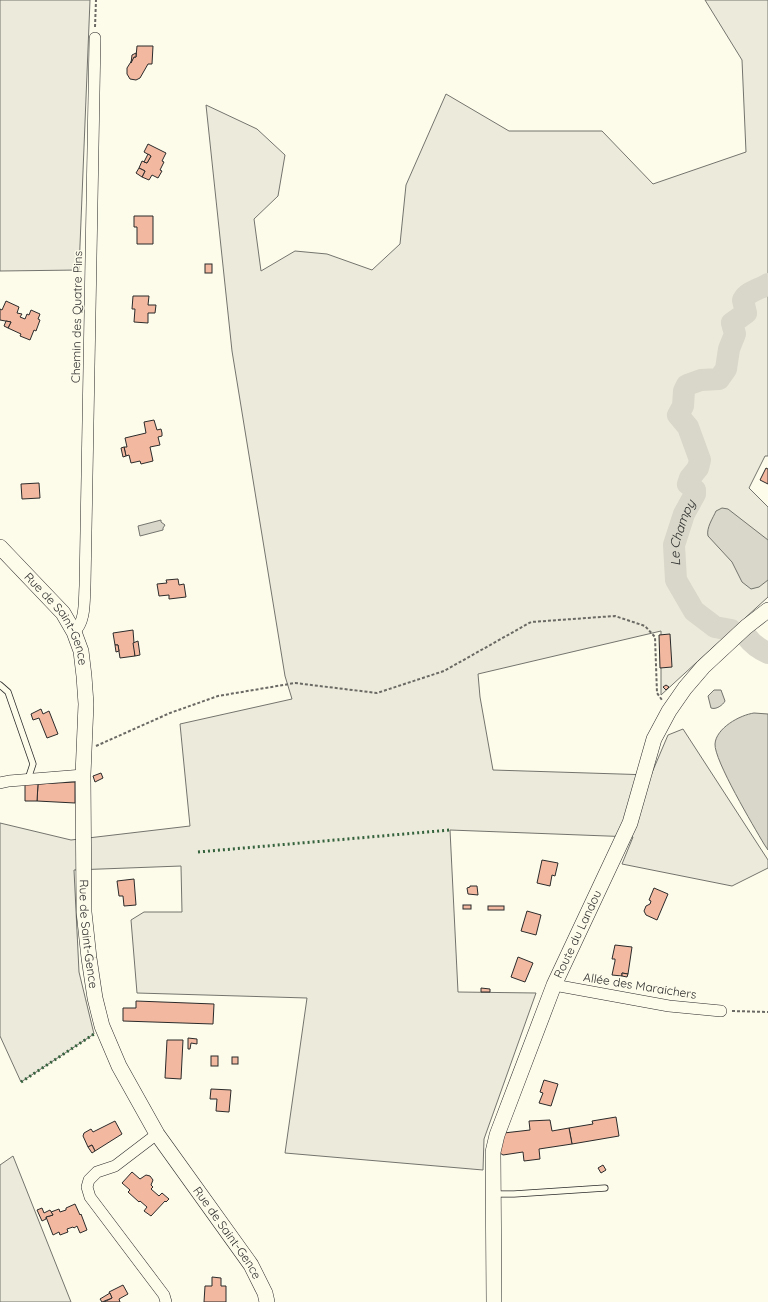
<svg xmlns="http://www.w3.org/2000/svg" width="768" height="1302" viewBox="0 0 768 1302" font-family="Quicksand,sans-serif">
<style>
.green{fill:#ecebdb;stroke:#74746e}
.water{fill:#d8d7c9;stroke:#74746e}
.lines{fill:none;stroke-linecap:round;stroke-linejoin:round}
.river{stroke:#d8d7c9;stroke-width:22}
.building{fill:#f2b8a0;stroke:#2b2b2b}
.lane-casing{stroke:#2b2b2b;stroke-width:7}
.street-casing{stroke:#2b2b2b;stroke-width:12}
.secondary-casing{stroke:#2b2b2b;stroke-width:16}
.path{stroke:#6a6964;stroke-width:2;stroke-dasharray:3 2;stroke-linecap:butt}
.lane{stroke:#fdfbea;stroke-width:5.5}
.street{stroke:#fdfbea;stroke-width:11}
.secondary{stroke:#fdfbea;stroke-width:15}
.hedge{stroke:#34623c;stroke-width:3;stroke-dasharray:2 3;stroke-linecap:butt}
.labels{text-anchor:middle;stroke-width:3;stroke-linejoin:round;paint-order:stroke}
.street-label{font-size:12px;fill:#2b2b2b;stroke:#fdfbea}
.water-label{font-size:13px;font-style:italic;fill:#2b2b2b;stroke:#fdfbea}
</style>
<rect width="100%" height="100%" fill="#fdfbea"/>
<g class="green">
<polygon points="0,0 90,0 79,270 0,271"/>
<polygon points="705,0 768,0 768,456 765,456 749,488 768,507 768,597 661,695 661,631 478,674 480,697 493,770 651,775 668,735 683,729 768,860 768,868 732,886 622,864 633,837 450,830 458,992 536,993 484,1139 483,1170 285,1153 307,998 137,993 131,920 144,912 182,912 181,866 74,870 79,972 94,1034 21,1082 0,1036 0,823 71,840 190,826 180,724 292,699 285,676 232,351 206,105 257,129 285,155 278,196 254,219 261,271 295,251 327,254 372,270 400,244 406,185 446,94 509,131 602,131 653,184 746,152 742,60"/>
<polygon points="13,1156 71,1302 0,1302 0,1165"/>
</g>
<g class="water">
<path d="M722,508L728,509L768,540V580L759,587L751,589L742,582L732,562L708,536C706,528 713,518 716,511Z"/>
<polygon points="161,520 161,522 165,525 163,528 163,530 140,536 138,526"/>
<path d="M714,690H721L725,701C723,705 716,710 711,708L708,696Z"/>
<path d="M754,713L768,714V850L764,844C754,827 714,760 715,744C716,728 740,715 754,713Z"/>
</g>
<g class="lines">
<g class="river">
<path id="s1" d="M731,630L715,627L694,611L676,580L674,545L684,514L695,494V490L688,484L690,478L698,468L700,460L688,427L678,415L683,406L684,391L687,385L701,380L719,379L726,369L729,349L735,334L732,323L746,313L743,300C748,291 760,289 768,284"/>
<path d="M747,637C753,645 759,649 768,653"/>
</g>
</g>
<g class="building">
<polygon points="137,46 153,46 152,64 148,64 140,78 136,80 130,79 127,74 127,68 134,57 136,57"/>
<polygon points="136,53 136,57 134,57 131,63 132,55"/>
<polygon points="148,144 166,153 162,161 164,162 160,170 162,171 158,178 152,175 149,180 142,177 145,171 139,168 142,161 147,163 151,156 144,152"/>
<polygon points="148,154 151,156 147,163 144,162"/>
<polygon points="139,168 145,171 142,177 136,173"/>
<polygon points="134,216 153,216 153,244 137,244 137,227 134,227"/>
<rect x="205" y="264" width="7" height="9"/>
<polygon points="133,296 149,296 148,305 156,305 155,313 148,313 148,323 134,322 135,309 132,309"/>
<polygon points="6,301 19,307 17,313 22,314 20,317 25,319 27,314 29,315 31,310 40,314 38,319 40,320 36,331 34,330 30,340 20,336 21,334 8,328 11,322 0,320 0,309 2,310"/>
<polygon points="6,321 11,322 8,328 4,326"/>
<polygon points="154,420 157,430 161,429 162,433 162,436 158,437 160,445 150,447 153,461 141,464 140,461 131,463 129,455 126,456 124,447 127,447 125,438 146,433 144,422"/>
<polygon points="124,447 126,456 123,457 121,448"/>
<polygon points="766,468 768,469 768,484 760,480"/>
<polygon points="39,483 40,498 22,499 21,484"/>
<polygon points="178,579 179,585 184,584 186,597 169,599 169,595 159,596 157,584 167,583 166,580"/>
<polygon points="133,630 135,656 120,658 118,645 115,645 113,633"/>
<polygon points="670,634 672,667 660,668 659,635"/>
<polygon points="138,641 140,655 135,656 133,643"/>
<polygon points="115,645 118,645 119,651 116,652"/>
<polygon points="666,685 669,687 666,690 663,687"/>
<polygon points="41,709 43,714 49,711 58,734 47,738 39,718 33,720 31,714"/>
<polygon points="101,773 103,778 95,782 93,776"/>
<polygon points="75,782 75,803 37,801 38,784"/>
<polygon points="25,784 38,784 37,801 25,801"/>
<polygon points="542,860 558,863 555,876 552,875 550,886 537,883"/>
<polygon points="134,879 136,905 124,906 123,896 119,896 117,881"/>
<polygon points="470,886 477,886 478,895 468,894 467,888 470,887"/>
<polygon points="654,888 668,894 657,920 646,915 644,911 646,906 650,904 651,901 649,900"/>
<rect x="463" y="905" width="8" height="4"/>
<rect x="488" y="906" width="16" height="4"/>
<polygon points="527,911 541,915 536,935 521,931"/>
<polygon points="615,945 632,947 628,974 622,973 622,976 612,975 615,961 615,959 612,959"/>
<polygon points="518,957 533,963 525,982 511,977"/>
<polygon points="622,973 628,974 627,977 622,976"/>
<polygon points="481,988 490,989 490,992 481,992"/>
<polygon points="136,1001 214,1004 213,1024 123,1021 123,1008 136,1008"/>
<polygon points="188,1038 197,1039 197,1044 191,1043 190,1049 188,1049"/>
<polygon points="167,1040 183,1040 181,1079 165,1078"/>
<rect x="211" y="1056" width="7" height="10"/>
<rect x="232" y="1057" width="6" height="7"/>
<polygon points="544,1080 558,1084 551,1106 539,1103 543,1093 540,1092"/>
<polygon points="211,1089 231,1090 229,1112 216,1111 217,1099 210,1099"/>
<polygon points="616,1117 619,1136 572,1144 569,1128 593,1124 592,1121"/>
<polygon points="550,1120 552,1131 569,1128 572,1144 539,1149 540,1159 524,1161 523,1152 503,1155 500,1153 504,1133 530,1130 529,1121"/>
<polygon points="115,1121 122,1134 95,1151 92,1145 88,1147 83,1136 84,1133 91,1129 93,1132"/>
<polygon points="92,1145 95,1151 92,1153 88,1147"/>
<polygon points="603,1165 606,1170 601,1173 598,1168"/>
<polygon points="132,1172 140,1179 146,1175 150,1176 153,1180 151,1185 153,1187 151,1189 159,1196 162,1193 169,1199 166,1202 165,1201 151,1216 144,1211 147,1207 140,1201 139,1202 128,1192 130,1190 122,1183"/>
<polygon points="75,1204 80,1215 81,1214 87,1230 80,1233 77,1226 74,1228 73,1227 67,1229 68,1232 60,1235 59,1232 53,1235 46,1217 53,1215 51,1212 59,1209 60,1212 66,1210 66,1208"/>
<polygon points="42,1208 44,1213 50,1210 53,1215 46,1217 46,1219 42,1221 37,1210"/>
<polygon points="212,1277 221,1278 221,1286 226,1286 226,1302 204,1302 205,1286 212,1286"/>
<polygon points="123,1285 128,1294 119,1299 120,1302 104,1302 112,1298 109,1292"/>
<polygon points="110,1293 112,1298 102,1302 100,1299"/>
</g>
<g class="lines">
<defs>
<g id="lane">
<polyline points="0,685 8,692 33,764 28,779"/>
<polyline points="493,1194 514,1194 605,1188"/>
</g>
<g id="street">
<path d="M74,632C86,622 84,600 85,586L95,38"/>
<polyline points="0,783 9,781 83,775"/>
<polyline points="554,985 669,1006 721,1011"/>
<polyline points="157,1134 115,1166 97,1172 89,1180 87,1187 90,1197 164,1295 166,1302"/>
</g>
<g id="secondary">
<path id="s2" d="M0,547L63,613L74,632L81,651L84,676L86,704L83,775L84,912L89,958L95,998L102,1026L119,1066L157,1134L251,1265L265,1293L267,1302"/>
<path id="s3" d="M494,1302L493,1152L497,1135L554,985L630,823L654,739L669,711L685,688L703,667L746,627L768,610"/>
</g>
</defs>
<use href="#lane" class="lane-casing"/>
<use href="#street" class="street-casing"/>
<use href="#secondary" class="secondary-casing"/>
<g class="path">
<polyline points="95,27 96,0"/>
<polyline points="96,746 170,713 218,696 295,683 377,693 444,671 531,622 615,616 645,626 655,637 657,693 662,700"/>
<polyline points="732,1011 768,1012"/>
</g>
<use href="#lane" class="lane"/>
<use href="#street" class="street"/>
<use href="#secondary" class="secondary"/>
<g class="hedge">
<polyline points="198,852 450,830"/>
<polyline points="21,1082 94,1034"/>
</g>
</g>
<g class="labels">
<g class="street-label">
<text transform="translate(77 317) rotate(-89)" y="4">Chemin des Quatre Pins</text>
<text dy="4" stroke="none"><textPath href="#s2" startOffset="93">Rue de Saint-Gence</textPath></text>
<text dy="4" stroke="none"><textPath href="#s2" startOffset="417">Rue de Saint-Gence</textPath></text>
<text dy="4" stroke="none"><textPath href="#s3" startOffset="384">Route du Landou</textPath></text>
<text transform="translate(640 986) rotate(9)" y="4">Allée des Maraichers</text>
<text dy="4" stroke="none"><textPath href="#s2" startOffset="753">Rue de Saint-Gence</textPath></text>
</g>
<g class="water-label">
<text dy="5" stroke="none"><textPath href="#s1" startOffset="127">Le Champy</textPath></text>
</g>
</g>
</svg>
